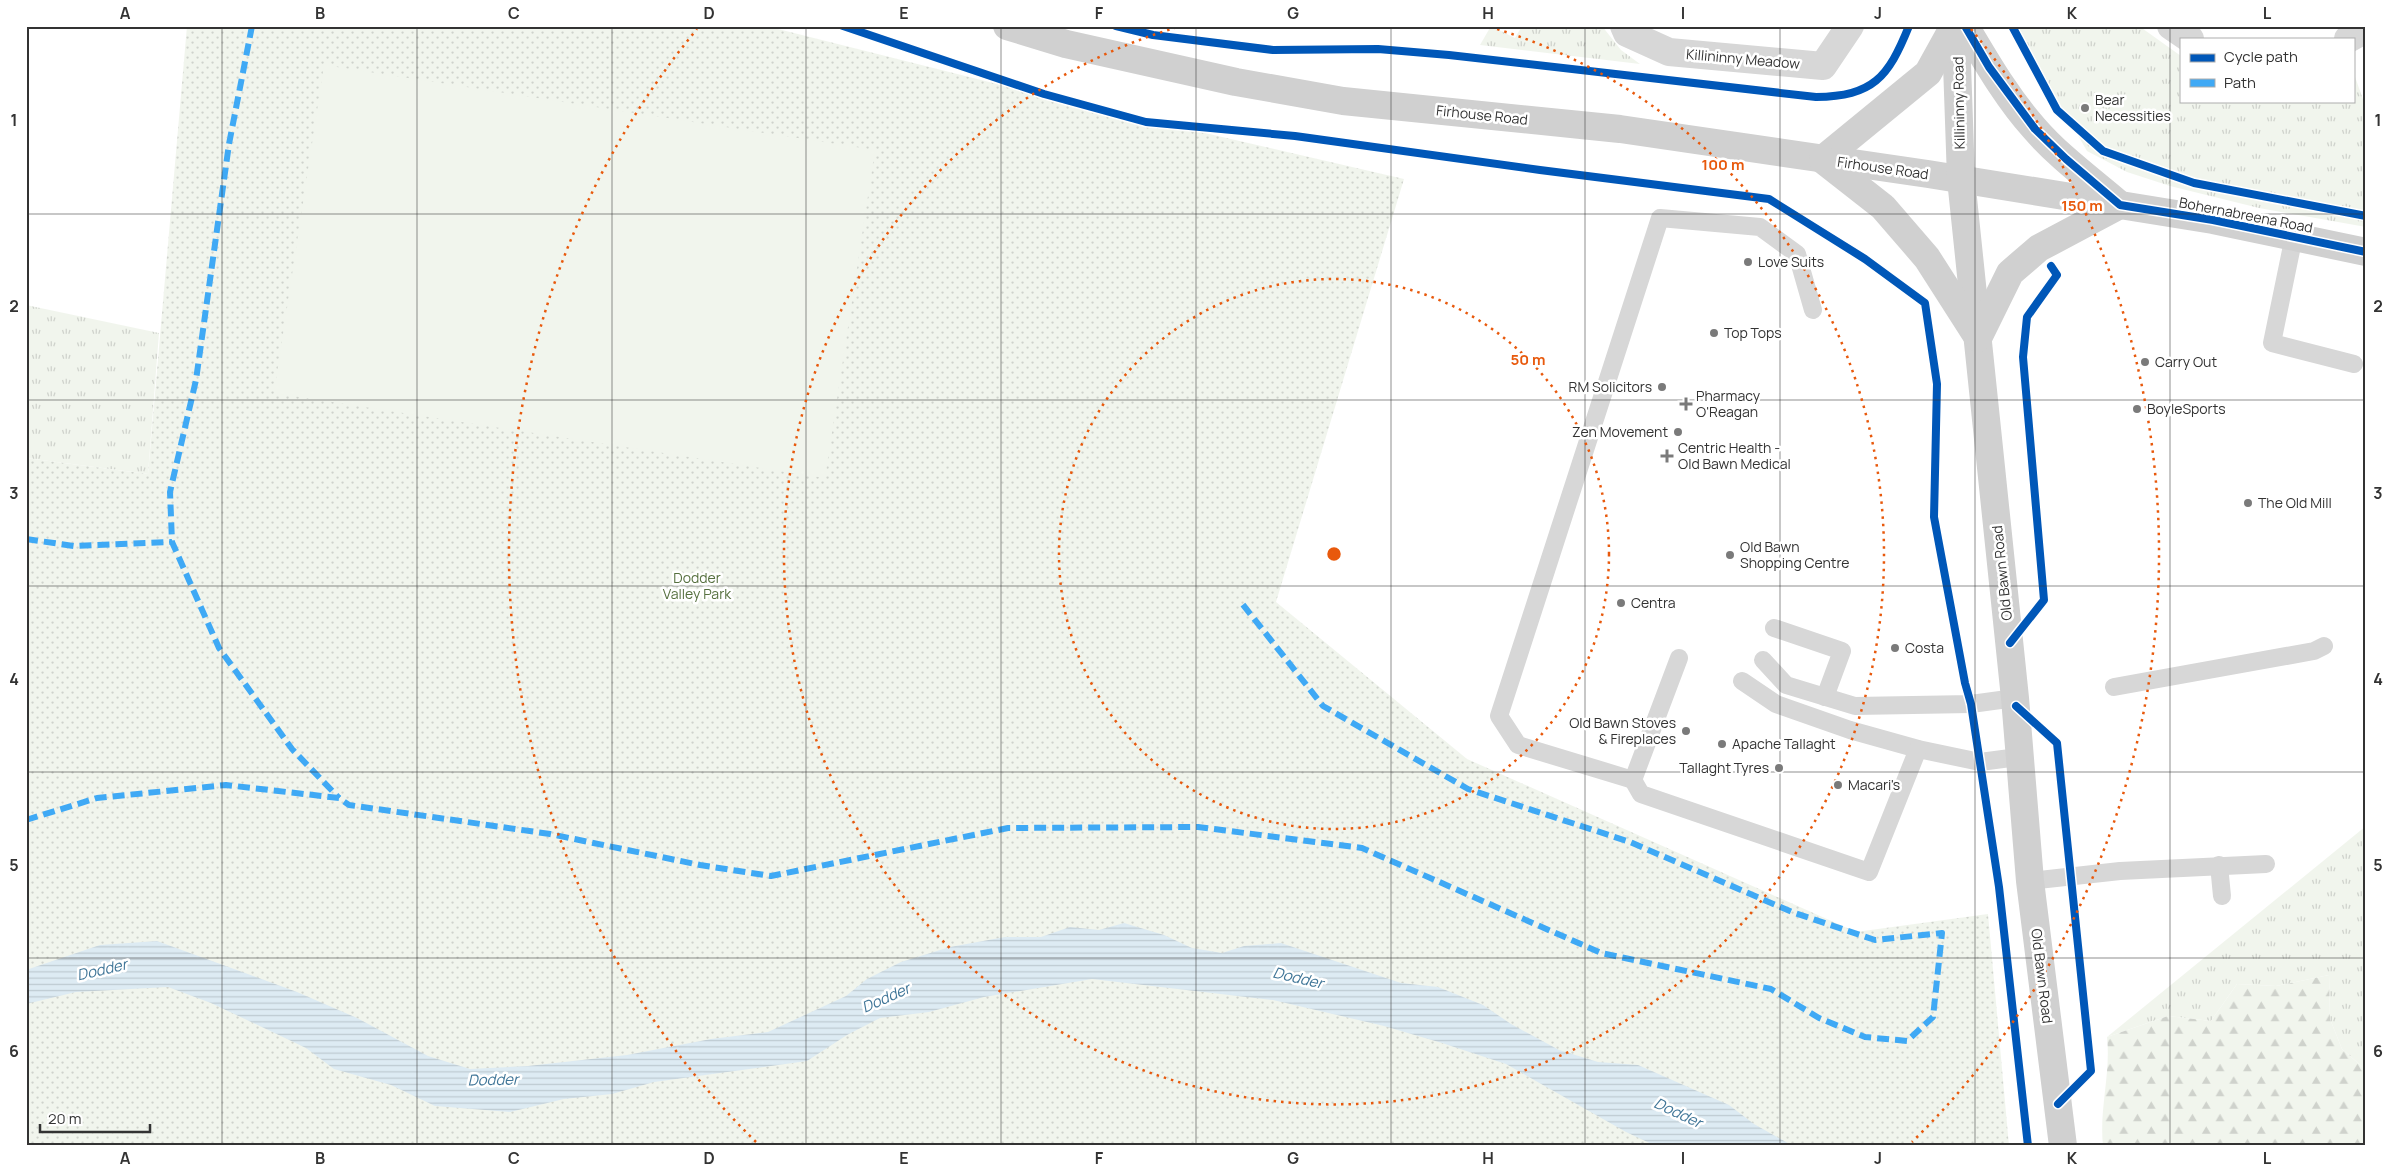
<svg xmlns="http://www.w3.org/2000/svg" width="2392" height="1172" viewBox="0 0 2392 1172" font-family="Manrope,sans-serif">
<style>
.grass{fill:url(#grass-tufts)}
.forest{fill:url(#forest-firs)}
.park{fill:url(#park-dots)}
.pitch{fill:#f1f5ed}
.water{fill:url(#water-rules)}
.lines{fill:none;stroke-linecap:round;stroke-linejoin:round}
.lane{stroke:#d7d7d7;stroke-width:18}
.street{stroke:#d7d7d7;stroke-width:28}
.secondary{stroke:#d0d0d0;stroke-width:28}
.quiet{stroke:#3fa9f5;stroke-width:6;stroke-dasharray:12 6;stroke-linecap:butt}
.cycleway-casing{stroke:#fff;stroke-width:11}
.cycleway{stroke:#0057b8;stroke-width:8}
.grid{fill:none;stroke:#333;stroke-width:1;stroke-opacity:0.55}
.ring{fill:none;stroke:#e8590c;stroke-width:2.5;stroke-dasharray:2.5 5}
.poi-dot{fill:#7a7a7a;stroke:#fff;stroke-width:2}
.labels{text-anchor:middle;stroke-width:5;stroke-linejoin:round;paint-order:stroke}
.street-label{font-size:14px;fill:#333;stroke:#fff}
.poi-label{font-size:14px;fill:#333;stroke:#fff;text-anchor:start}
.park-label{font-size:14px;fill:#56703f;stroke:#fff}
.water-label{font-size:15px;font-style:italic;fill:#3f7597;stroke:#fff}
.centre{fill:#e8590c;stroke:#fff;stroke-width:2.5}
.ring-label{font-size:15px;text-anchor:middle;font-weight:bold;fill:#e8590c;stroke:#fff;stroke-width:5;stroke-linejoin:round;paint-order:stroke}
.neatline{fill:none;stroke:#333;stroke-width:2}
.grid-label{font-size:16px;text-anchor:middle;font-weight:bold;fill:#333}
</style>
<defs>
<pattern id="grass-tufts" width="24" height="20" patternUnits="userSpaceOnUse" patternTransform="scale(1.25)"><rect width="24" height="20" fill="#f1f5ed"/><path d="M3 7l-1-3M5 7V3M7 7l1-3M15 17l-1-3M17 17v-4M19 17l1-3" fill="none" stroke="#cfd2cc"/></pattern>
<pattern id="forest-firs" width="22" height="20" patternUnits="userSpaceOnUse" patternTransform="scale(1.25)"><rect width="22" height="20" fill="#f1f5ed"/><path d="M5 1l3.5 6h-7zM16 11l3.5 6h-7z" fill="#cfd2cc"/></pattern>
<pattern id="park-dots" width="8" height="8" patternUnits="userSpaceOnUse" patternTransform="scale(1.25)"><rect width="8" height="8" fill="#f1f5ed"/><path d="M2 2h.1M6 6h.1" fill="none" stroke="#cfd2cc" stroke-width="1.8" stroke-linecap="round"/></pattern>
<pattern id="water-rules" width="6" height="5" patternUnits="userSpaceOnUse" patternTransform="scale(1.25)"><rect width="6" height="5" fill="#ddebf3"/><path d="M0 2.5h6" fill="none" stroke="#becad1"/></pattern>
</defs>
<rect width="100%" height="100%" fill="#fff"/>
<g class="grass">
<polygon points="1491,26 1515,38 1522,26 1602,26 1621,50 1640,64 1480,45"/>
<polygon points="2018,26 2139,26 2181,56 2181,101 2353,101 2353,71 2366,108 2366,227 2259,208 2170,186 2127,172 2087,151 2047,82"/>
<polygon points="26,305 159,333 148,474 26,458"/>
<polygon points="2366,826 2366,1070 2342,1049 2330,1019 2329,975 2276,986 2237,984 2211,1021 2168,1016 2107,1037"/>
</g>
<path class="forest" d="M2329,975L2330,1019L2342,1049L2366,1070V1146H2103C2099,1109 2111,1074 2107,1037L2168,1016L2211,1021L2237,984L2276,986Z"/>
<polygon class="park" points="187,26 766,26 1049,97 1404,179 1276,602 1467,759 1856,932 1988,914 2009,1146 26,1146 26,458 148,474"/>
<polygon class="pitch" points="324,65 875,150 825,478 274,393"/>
<polygon class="water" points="1124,923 1164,935 1192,948 1222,953 1244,946 1281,943 1401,983 1438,987 1483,1005 1511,1024 1559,1050 1598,1062 1638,1065 1729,1105 1754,1124 1793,1146 1656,1146 1626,1132 1506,1064 1442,1043 1384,1026 1273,1000 1092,979 984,997 929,1012 880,1018 847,1035 807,1061 654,1082 612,1094 564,1099 510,1112 435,1106 391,1085 334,1069 306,1048 211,1003 168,987 76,992 26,1004 26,970 100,945 157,941 297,992 357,1018 428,1056 470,1069 528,1066 627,1055 711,1039 768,1032 846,996 867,979 901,962 950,947 1005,937 1041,937 1070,927 1099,930"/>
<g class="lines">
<g class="lane">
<polyline points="2294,236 2272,343 2354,364"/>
<polyline points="1774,628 1842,651 1825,697"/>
<polyline points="1679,658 1633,780 1518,745 1499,716 1660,218 1760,227 1797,254 1813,310"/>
<polyline points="1763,660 1786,685 1855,706 1971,704 2015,698"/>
<polyline points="1742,681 1776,704 1850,730 1918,749 1980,762 2018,757"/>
<polyline points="2114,687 2314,651 2324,646"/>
<polyline points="1633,780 1641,794 1869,872 1918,749"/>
<polyline points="2219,865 2222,896"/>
<polyline points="2030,881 2120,871 2266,864"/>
</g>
<g class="street">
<polyline points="1624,26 1627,33 1669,52 1823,66 1850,26"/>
<polyline points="2171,26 2190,39"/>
<polyline points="2348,39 2366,29"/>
</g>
<g class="secondary">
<polyline points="1007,26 1066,44 1236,82 1343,101 1620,129 1928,174 2213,220 2366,252"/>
<polyline points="1959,26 1957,64 1961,179 2015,698 2030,881 2063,1146"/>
<path d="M1965,26C1986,61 2007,98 2034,128C2059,157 2091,180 2120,205"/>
<polyline points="1823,159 1928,73 1954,26"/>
<polyline points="1823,160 1883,207 1927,258 1975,333"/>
<polyline points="1978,338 2010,273 2039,248 2120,205"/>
</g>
<g class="quiet">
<polyline points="252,26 229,144 196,380 170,492 172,542 219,648 292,749 339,798"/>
<polyline points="26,539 74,546 172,542"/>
<polyline points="26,820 97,798 226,785 339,798 349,805 550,834 700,865 771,876 1008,828 1198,827 1362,848 1601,953 1771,989 1819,1018 1865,1037 1907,1041 1933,1017 1942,933 1875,940 1792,912 1630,842 1468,789 1323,706 1240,601"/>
</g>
<defs>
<g id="cycleway">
<polyline points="843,26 1044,94 1146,122 1295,136 1540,170 1769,199 1865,259 1925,303 1937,384 1934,517 1965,683 1971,704 1999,887 2028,1146"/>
<path d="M1116,26L1153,35L1273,50L1378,49L1449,55L1816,97C1873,96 1888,78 1909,26"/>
<polyline points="1965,26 1989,67 2035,129 2066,159 2120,205 2213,220 2366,252"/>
<polyline points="2012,26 2057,110 2103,151 2194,183 2366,216"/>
<polyline points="2010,643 2044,600 2023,357 2027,317 2057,275 2051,266"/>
<polyline points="2016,706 2057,743 2091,1071 2058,1104"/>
</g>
</defs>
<use href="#cycleway" class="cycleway-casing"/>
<use href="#cycleway" class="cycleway"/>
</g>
<path class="grid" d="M222,26V1146M417,26V1146M612,26V1146M806,26V1146M1001,26V1146M1196,26V1146M1391,26V1146M1585,26V1146M1780,26V1146M1975,26V1146M2170,26V1146M26,214H2366M26,400H2366M26,586H2366M26,772H2366M26,958H2366"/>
<g class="ring">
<circle cx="1334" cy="554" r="275"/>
<path d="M1490 27A550 550 0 1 1 1178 27"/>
<path d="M756 1142A825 825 0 0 1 697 29M1971 29A825 825 0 0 1 1912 1142"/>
</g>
<g class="poi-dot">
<circle cx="2085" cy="108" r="5"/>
<circle cx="1748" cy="262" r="5"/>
<circle cx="1714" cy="333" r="5"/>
<circle cx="2145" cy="362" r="5"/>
<circle cx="1662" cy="387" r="5"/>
<path d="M1683.5 396.5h5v5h5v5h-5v5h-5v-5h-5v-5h5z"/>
<circle cx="2137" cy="409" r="5"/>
<circle cx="1678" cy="432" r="5"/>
<path d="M1664.5 448.5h5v5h5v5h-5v5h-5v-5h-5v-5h5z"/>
<circle cx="2248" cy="503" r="5"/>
<circle cx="1730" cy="555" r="5"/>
<circle cx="1621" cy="603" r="5"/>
<circle cx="1895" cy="648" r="5"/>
<circle cx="1686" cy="731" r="5"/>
<circle cx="1722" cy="744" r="5"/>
<circle cx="1779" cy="768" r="5"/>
<circle cx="1838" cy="785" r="5"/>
</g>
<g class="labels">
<g class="street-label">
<text transform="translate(1743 59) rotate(5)" y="5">Killininny Meadow</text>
<text transform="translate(1959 103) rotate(-91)" y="5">Killininny Road</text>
<text transform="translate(1482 115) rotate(6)" y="5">Firhouse Road</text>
<text transform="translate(1883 168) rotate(8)" y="5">Firhouse Road</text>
<text transform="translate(2246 215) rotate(11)" y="5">Bohernabreena Road</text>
<text transform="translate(2002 573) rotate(-96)" y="5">Old Bawn Road</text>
<text transform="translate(2042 976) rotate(83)" y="5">Old Bawn Road</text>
</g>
<g class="poi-label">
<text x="2095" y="105">Bear<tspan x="2095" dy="16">Necessities</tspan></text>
<text x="1758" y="267">Love Suits</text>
<text x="1724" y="338">Top Tops</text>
<text x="2155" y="367">Carry Out</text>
<text x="1652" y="392" text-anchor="end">RM Solicitors</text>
<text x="1696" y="401">Pharmacy<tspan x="1696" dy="16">O'Reagan</tspan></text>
<text x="2147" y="414">BoyleSports</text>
<text x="1668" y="437" text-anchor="end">Zen Movement</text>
<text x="1678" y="453">Centric Health -<tspan x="1678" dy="16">Old Bawn Medical</tspan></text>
<text x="2258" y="508">The Old Mill</text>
<text x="1740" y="552">Old Bawn<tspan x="1740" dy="16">Shopping Centre</tspan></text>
<text x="1631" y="608">Centra</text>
<text x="1905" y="653">Costa</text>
<text x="1676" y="728" text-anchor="end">Old Bawn Stoves<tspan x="1676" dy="16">&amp; Fireplaces</tspan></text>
<text x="1732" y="749">Apache Tallaght</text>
<text x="1769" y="773" text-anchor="end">Tallaght Tyres</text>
<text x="1848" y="790">Macari's</text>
</g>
<g class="park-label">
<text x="697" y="583">Dodder<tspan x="697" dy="16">Valley Park</tspan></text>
</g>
<g class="water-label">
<text transform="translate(102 970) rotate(-13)" y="5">Dodder</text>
<text transform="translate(1298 978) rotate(13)" y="5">Dodder</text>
<text transform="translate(886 998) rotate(-24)" y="5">Dodder</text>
<text transform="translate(493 1080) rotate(-1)" y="5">Dodder</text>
<text transform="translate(1678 1113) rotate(25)" y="5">Dodder</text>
</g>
</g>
<circle cx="1334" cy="554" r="8" class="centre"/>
<g class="ring-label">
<text x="1723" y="170">100 m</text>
<text x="2082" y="211">150 m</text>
<text x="1528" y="365">50 m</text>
</g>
<rect width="2392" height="1172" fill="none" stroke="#ffffff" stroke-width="55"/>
<rect x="2180" y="38" width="175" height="65" fill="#ffffff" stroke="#adadad"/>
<rect x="2190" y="54" width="25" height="8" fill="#0057b8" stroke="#adadad"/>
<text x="2224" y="62" font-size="15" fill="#333333">Cycle path</text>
<rect x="2190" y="79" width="25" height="8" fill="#3fa9f5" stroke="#adadad"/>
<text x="2224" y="88" font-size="15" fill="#333333">Path</text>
<path d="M40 1124v8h110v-8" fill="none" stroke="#333333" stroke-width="2.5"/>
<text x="48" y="1124" font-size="15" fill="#333333" stroke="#ffffff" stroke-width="4" paint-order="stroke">20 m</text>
<rect x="28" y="28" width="2336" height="1116" class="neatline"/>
<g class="grid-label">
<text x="125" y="19">A</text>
<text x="320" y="19">B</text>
<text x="514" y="19">C</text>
<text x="709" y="19">D</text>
<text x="904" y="19">E</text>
<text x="1099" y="19">F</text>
<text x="1293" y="19">G</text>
<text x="1488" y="19">H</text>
<text x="1683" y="19">I</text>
<text x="1878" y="19">J</text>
<text x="2072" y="19">K</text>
<text x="2267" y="19">L</text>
<text x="14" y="126">1</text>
<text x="2378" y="126">1</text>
<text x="14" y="312">2</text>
<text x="2378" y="312">2</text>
<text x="14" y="499">3</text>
<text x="2378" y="499">3</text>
<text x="14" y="685">4</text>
<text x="2378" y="685">4</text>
<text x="14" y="871">5</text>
<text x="2378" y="871">5</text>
<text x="14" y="1057">6</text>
<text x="2378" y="1057">6</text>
<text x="125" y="1164">A</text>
<text x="320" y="1164">B</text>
<text x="514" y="1164">C</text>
<text x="709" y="1164">D</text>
<text x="904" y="1164">E</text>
<text x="1099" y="1164">F</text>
<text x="1293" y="1164">G</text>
<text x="1488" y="1164">H</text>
<text x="1683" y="1164">I</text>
<text x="1878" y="1164">J</text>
<text x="2072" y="1164">K</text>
<text x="2267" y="1164">L</text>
</g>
</svg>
